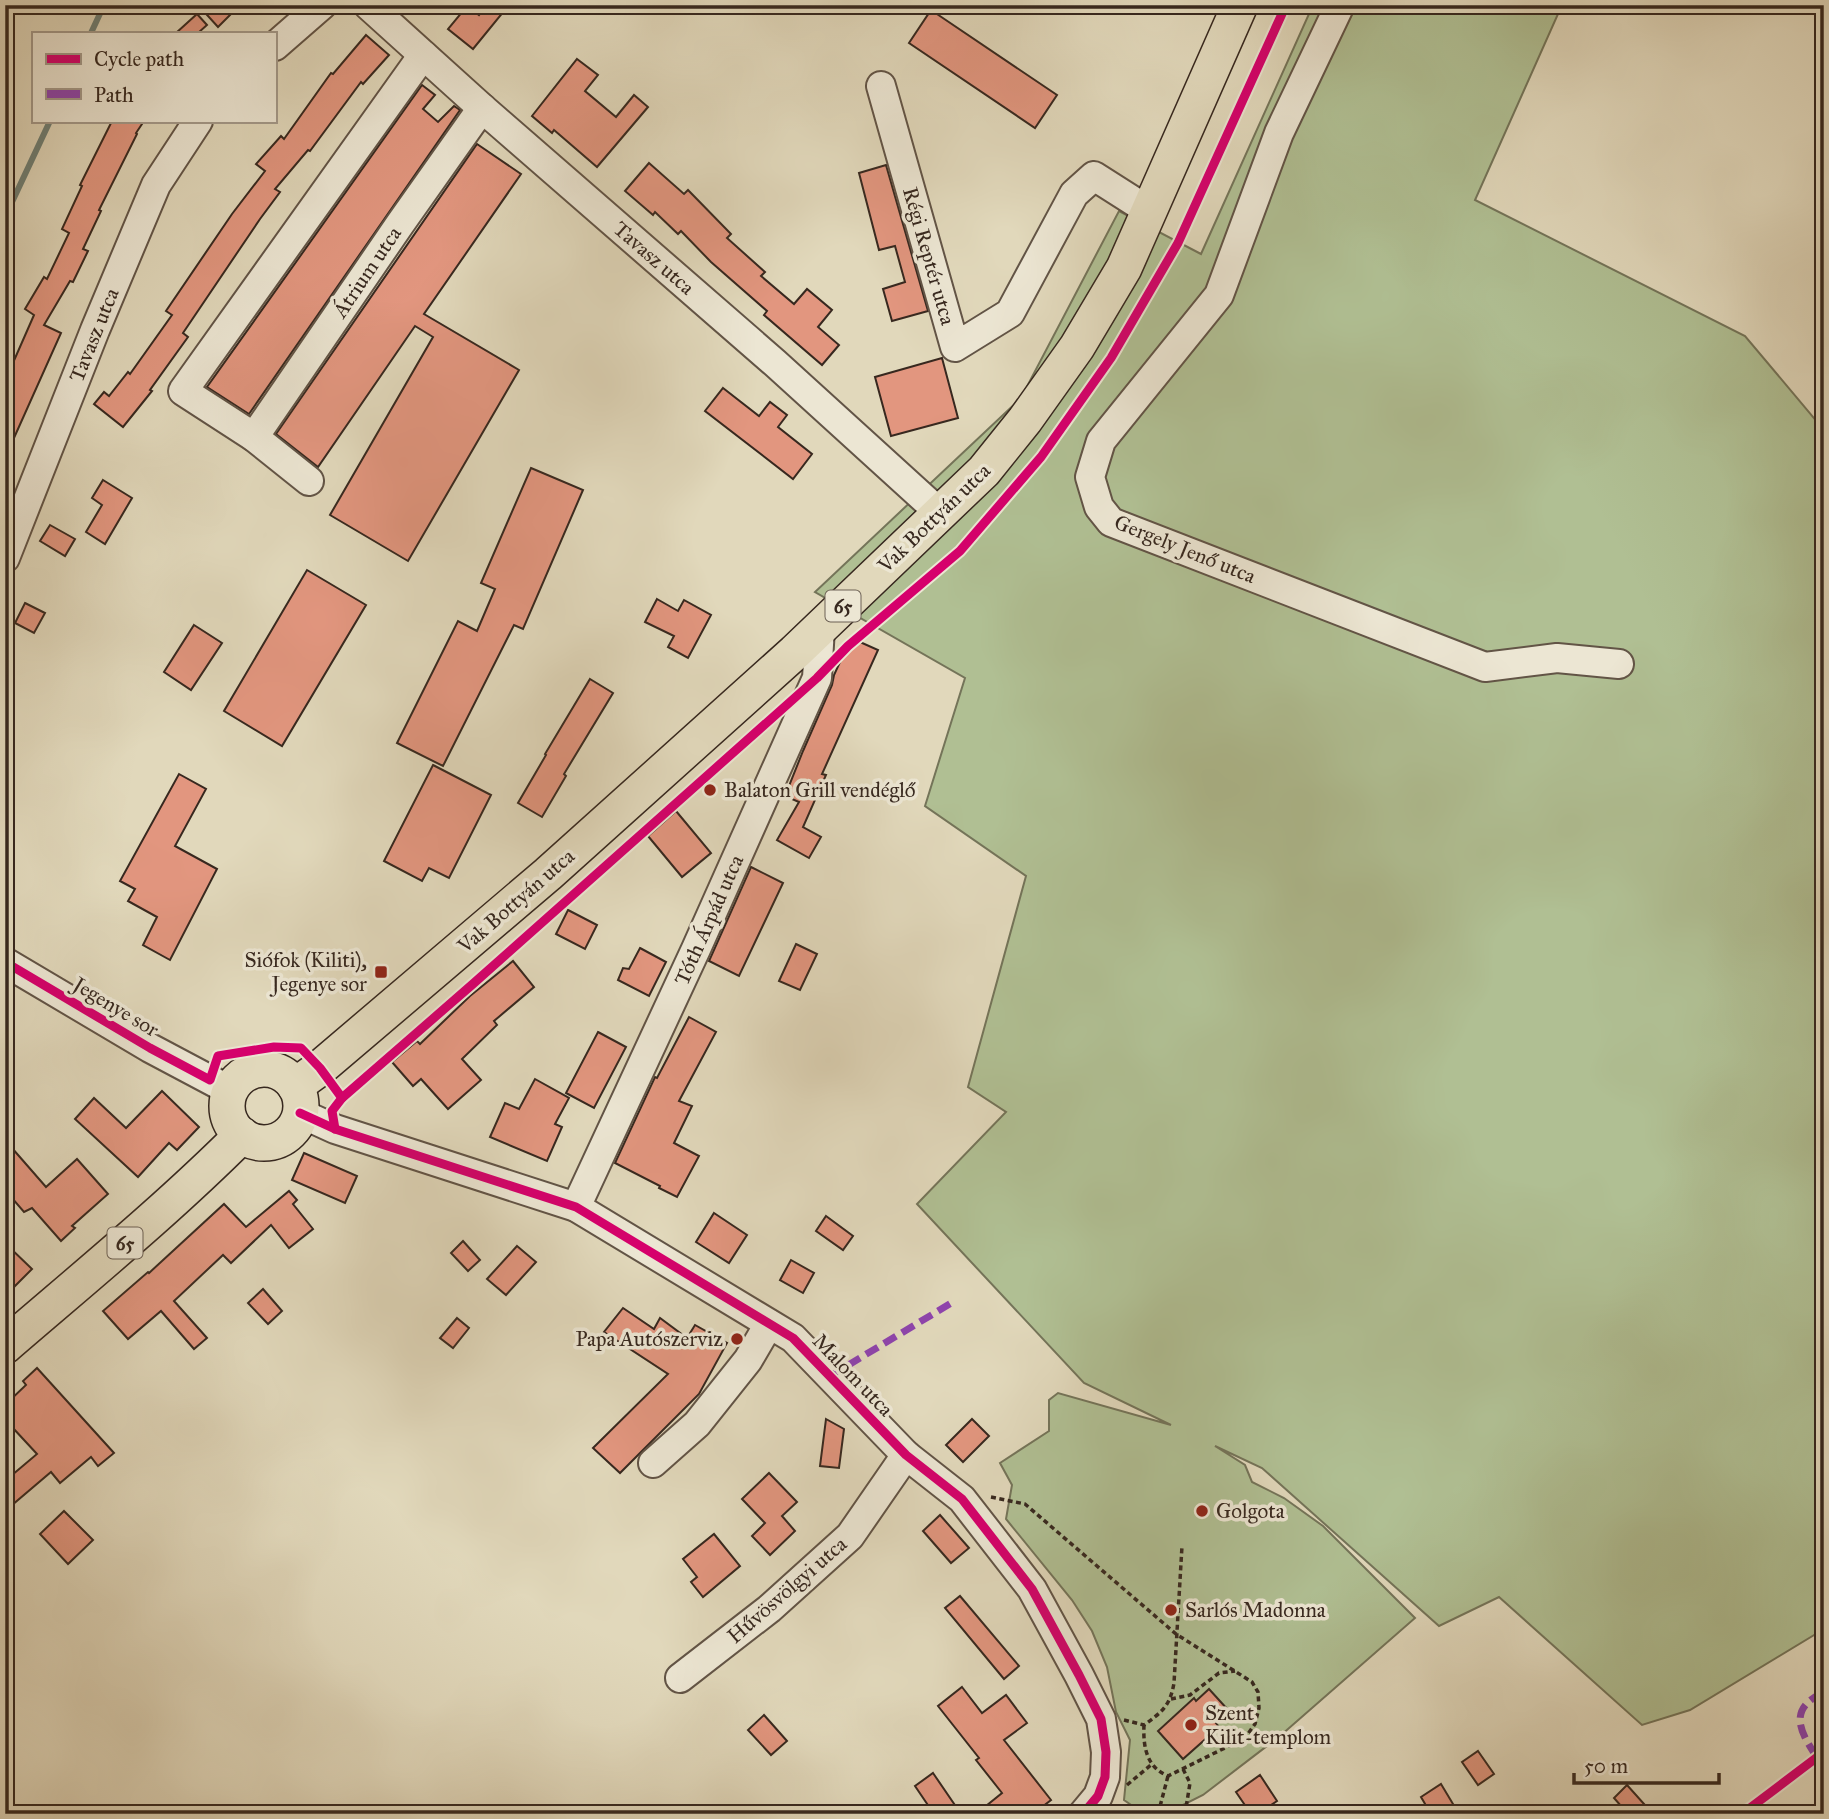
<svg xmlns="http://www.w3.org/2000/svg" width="1829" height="1819" viewBox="0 0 1829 1819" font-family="'IM FELL Great Primer',serif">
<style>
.green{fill:#b0bf93;stroke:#747459;stroke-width:2}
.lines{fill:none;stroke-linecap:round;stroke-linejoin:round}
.stream{stroke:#6f8076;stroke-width:6}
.building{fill:#e2967f;stroke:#37281f;stroke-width:2}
.minor-casing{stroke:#625446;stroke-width:32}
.major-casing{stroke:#37281f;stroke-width:38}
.path{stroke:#37281f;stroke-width:3.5;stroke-dasharray:5 3.5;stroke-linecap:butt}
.minor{stroke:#ece6d3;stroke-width:28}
.major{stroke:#e1d8bb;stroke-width:35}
.quiet{stroke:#8e44ad;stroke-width:7;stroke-dasharray:14 7;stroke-linecap:butt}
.cycleway-casing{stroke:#ece6d3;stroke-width:13}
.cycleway{stroke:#d6006c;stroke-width:9}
.poi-dot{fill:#8f2418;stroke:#ece6d3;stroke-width:2.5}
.labels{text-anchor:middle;stroke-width:7;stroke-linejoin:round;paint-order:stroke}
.shield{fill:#ece6d3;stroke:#6d6155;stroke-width:2}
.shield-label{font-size:19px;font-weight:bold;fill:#37281f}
.street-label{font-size:21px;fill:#37281f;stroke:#ece6d3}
.poi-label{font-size:21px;fill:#37281f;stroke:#ece6d3;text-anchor:start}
</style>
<rect width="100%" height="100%" fill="#e1d8bb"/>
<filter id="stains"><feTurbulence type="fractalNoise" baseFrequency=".00286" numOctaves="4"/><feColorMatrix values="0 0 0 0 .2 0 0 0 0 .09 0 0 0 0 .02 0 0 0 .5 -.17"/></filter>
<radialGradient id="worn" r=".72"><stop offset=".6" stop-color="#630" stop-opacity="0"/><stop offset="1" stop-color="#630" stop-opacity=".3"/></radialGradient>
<polygon class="green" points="1313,5 1562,5 1475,200 1745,336 1824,430 1824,1629 1690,1710 1642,1725 1499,1597 1439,1626 1262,1468 1215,1446 1245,1465 1252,1482 1284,1498 1323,1526 1415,1618 1280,1736 1203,1795 1179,1807 1137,1809 1124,1800 1130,1740 1116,1712 1107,1667 1092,1631 1072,1600 1006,1519 1012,1485 1000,1463 1049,1431 1049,1400 1058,1393 1171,1425 1084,1383 917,1204 1006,1112 968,1087 1026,876 925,806 965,678 815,592 1021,398 1119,211 1201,254"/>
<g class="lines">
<g class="stream">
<polyline points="91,33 104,5"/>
<polyline points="5,217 50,121"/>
</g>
</g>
<g class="building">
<polygon points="198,5 240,5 218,27"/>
<polygon points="487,5 509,5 473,49 448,29 467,6 479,15"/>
<polygon points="931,10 1057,95 1035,128 909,43"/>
<polygon points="197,14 207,25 198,33 176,33"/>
<polygon points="366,35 389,55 363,84 361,82 310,151 308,150 275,189 280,192 260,219 183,333 188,337 150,390 152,391 123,427 94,404 104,392 109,396 128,372 130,374 172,315 166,311 232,214 265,171 256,164 281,136 284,139 331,73 333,74"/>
<polygon points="577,59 598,75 585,91 616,117 634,95 648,107 597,167 554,130 552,133 532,116"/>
<polygon points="422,85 435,95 423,109 438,122 454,106 460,110 249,414 207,387"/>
<polygon points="112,121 144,121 136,133 137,134 99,210 101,211 83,249 88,251 73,282 70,281 44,325 61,333 5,458 5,381 34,315 25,309 44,277 47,279 69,233 62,229 82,186 80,185"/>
<polygon points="477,144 521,174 424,314 519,370 408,561 330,515 433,337 415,326 318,467 276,434"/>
<polygon points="649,163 684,194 688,190 731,234 727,238 765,272 761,276 794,304 807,289 832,310 818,327 839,345 822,365 764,315 767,311 711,262 681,231 678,234 655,212 653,215 625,191"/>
<polygon points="886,165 928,311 892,321 883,289 905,282 895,246 879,250 859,173"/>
<polygon points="942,358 958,418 891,436 875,377"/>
<polygon points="723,388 759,416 770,402 787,415 778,427 812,454 793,479 705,411"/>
<polygon points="531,468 583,490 523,629 514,625 443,766 397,743 458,621 477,631 495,589 481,583"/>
<polygon points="103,480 132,498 105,544 86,532 102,505 92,498"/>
<polygon points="50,525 75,539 65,556 40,541"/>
<polygon points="307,570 366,605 282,746 224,711"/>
<polygon points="657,599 678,611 684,600 711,615 688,658 668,647 674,636 645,622"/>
<polygon points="25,603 45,613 34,633 15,623"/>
<polygon points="194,625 222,643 191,690 164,672"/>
<polygon points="851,638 878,650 822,774 826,775 803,827 821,837 809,858 777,840 799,802 785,796 803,751 832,685 834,675"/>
<polygon points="590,679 613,693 564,774 566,776 542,817 518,803 546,755 545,754"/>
<polygon points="433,765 491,795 449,878 429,868 422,881 384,861"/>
<polygon points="179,774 206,789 175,846 217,869 170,960 143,945 157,917 128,901 135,889 120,881"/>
<polygon points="676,811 711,853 682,877 648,836"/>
<polygon points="751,867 783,883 739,976 709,961"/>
<polygon points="568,910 597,925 585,949 556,934"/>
<polygon points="796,944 817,954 800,990 779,981"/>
<polygon points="640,948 666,962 649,996 618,980 623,968 629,969"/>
<polygon points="513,961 534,987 494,1021 497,1025 462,1059 481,1080 448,1109 421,1079 413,1086 392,1062 417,1041 420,1044 470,996"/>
<polygon points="689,1017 716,1032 679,1101 692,1106 674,1143 699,1156 677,1197 659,1188 660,1186 615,1163 655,1077 657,1078"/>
<polygon points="598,1032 626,1047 594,1108 566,1093"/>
<polygon points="535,1079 569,1098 555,1124 562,1127 547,1161 490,1137 505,1103 519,1109"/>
<polygon points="162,1091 199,1127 177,1150 169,1143 138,1177 75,1119 94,1098 126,1128"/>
<polygon points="5,1140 46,1187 77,1159 108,1194 72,1226 75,1228 61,1241 32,1208 24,1212 5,1190"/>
<polygon points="304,1153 357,1176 345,1203 292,1180"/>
<polygon points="289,1191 297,1200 293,1204 313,1229 289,1248 271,1225 231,1263 223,1255 174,1301 207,1338 194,1349 161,1311 128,1339 103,1311 148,1272 149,1273 224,1204 246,1227"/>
<polygon points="714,1213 747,1235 729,1263 696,1242"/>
<polygon points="826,1216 853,1236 843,1250 816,1231"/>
<polygon points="463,1241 480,1260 468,1271 451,1253"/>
<polygon points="5,1243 32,1269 15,1286 5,1276"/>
<polygon points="517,1246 536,1262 506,1295 487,1279"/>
<polygon points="791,1260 814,1273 803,1293 780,1280"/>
<polygon points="263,1289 282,1311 268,1324 248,1303"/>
<polygon points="623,1308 654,1329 660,1318 687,1338 695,1325 727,1343 699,1394 620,1473 593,1448 668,1374 604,1332"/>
<polygon points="457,1318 469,1328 453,1348 440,1338"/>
<polygon points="37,1368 114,1453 98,1466 91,1457 60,1483 51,1472 5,1511 5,1481 37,1454 12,1427 5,1433 5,1405 26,1385 23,1381"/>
<polygon points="826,1419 844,1429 839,1468 820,1466"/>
<polygon points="972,1419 989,1436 963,1462 946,1445"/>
<polygon points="769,1473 797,1502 782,1516 795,1531 770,1555 752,1536 765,1523 742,1499"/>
<polygon points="64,1511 93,1540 68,1564 40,1534"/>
<polygon points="940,1515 969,1548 951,1563 923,1531"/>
<polygon points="714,1534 740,1566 703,1597 691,1582 697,1577 683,1559"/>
<polygon points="960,1596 1019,1666 1004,1679 945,1608"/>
<polygon points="962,1687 982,1713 1006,1695 1027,1723 1004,1740 1051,1800 1033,1814 976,1814 1002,1793 976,1760 979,1758 938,1706"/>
<polygon points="1209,1689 1229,1711 1216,1723 1219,1727 1183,1759 1158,1731 1194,1698 1196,1701"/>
<polygon points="764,1715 787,1741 771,1755 748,1730"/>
<polygon points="1478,1751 1494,1774 1478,1785 1462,1762"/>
<polygon points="933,1773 961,1814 934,1814 915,1786"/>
<polygon points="1260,1775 1277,1801 1258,1814 1251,1814 1236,1792"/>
<polygon points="1441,1784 1459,1814 1431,1814 1421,1797"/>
<polygon points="1627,1785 1653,1814 1628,1814 1614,1798"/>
</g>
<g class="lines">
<defs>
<g id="minor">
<polyline points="368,5 482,108 775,363 940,513"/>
<polyline points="1340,5 1279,133 1219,295 1101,441 1090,477 1099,507 1111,522 1485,667 1557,658 1619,664"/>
<polyline points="275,46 322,5"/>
<polyline points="881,86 955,347 1010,313 1074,194 1094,176 1149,211"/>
<polyline points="254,437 400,224 482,108"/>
<polyline points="309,481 254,437 183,391 423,55"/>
<polyline points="5,558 95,330 156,185 198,121"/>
<polyline points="5,962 150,1048 231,1091"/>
<polyline points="300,1113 335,1129 576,1207 793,1338 906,1455 962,1499 1032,1589 1079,1675 1101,1719 1106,1752 1105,1777 1098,1796 1083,1814"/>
<polyline points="576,1207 696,949 817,678 820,628"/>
<polyline points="653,1463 697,1424 748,1360 769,1324"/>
<polyline points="680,1678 769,1609 850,1536 906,1455"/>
</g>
<g id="major">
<circle cx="264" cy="1106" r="37"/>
<polyline points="295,1086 320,1068 548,874 795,652 984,471 1025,420 1077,347 1124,268 1240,5"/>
<path d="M5,1346C85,1277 167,1210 242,1135"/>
</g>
</defs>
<use href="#minor" class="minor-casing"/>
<use href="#major" class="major-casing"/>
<g class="path">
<path d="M991,1497L1025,1504L1176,1634L1252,1682L1258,1692L1259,1708L1255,1724L1245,1738L1168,1776C1146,1767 1143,1746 1144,1725"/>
<polyline points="1171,1699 1190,1695 1219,1673 1235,1671"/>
<path d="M1124,1720L1144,1725C1162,1712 1170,1706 1174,1683L1182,1546"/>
<polyline points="1183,1769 1190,1783 1185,1814"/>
<polyline points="1127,1785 1152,1764"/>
<polyline points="1158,1814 1168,1776"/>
</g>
<use href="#minor" class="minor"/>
<use href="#major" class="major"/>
<g class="quiet">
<polyline points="830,1376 953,1302"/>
<path d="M1816,1756C1799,1730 1788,1709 1824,1692"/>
</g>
<defs>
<g id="cycleway">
<polyline points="5,962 150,1048 210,1080 218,1056 274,1047 301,1048 320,1068 342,1098"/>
<polyline points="300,1113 335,1129 576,1207 793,1338 906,1455 962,1499 1032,1589 1079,1675 1101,1719 1106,1752 1105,1777 1098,1796 1083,1814"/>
<polyline points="335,1129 332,1111 342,1098 474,983 817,678 848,646 960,551 1041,457 1111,358 1178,243 1286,5"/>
<polyline points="1742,1814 1824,1752"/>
</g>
</defs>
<use href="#cycleway" class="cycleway-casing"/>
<use href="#cycleway" class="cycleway"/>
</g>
<g class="poi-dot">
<circle cx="710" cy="790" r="7"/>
<rect x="374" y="965" width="14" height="14" rx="3.5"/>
<circle cx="737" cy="1339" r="7"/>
<circle cx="1202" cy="1511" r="7"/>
<circle cx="1171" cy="1610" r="7"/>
<circle cx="1191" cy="1725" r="7"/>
</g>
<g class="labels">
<g class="shield">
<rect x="825.5" y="590.5" width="35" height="31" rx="5"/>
<rect x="107.5" y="1227.5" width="35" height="31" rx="5"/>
</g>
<g class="shield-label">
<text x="843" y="613">65</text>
<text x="125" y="1250">65</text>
</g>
<g class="street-label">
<text transform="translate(929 256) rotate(74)" y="7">Régi Reptér utca</text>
<text transform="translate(654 258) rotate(41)" y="7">Tavasz utca</text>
<text transform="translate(367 272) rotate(-56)" y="7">Átrium utca</text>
<text transform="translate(94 335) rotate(-68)" y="7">Tavasz utca</text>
<text transform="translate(934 518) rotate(-44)" y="7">Vak Bottyán utca</text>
<text transform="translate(1185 549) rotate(22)" y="7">Gergely Jenő utca</text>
<text transform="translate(516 901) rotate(-41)" y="7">Vak Bottyán utca</text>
<text transform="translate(709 920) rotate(-66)" y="7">Tóth Árpád utca</text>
<text transform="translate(116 1007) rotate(31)" y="7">Jegenye sor</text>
<text transform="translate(853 1375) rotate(46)" y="7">Malom utca</text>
<text transform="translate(787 1590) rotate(-41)" y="7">Hűvösvölgyi utca</text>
</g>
<g class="poi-label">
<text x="724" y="797">Balaton Grill vendéglő</text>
<text x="367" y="967" text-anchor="end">Siófok (Kiliti),<tspan x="367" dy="24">Jegenye sor</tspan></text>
<text x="723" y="1346" text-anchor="end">Papa Autószerviz</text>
<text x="1216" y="1518">Golgota</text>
<text x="1185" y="1617">Sarlós Madonna</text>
<text x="1205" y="1720">Szent<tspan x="1205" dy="24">Kilit-templom</tspan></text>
</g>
</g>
<rect width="1829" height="1819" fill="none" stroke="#e1d8bb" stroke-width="28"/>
<rect x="7" y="7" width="1815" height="1805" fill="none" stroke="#37281f" stroke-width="3.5"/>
<rect x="14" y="14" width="1801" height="1791" fill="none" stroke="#37281f" stroke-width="2"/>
<rect x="32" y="32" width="245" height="91" fill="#ece6d3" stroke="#a49a8b" stroke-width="2"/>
<rect x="46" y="54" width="35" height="10" fill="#d6006c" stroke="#a49a8b" stroke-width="2"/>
<text x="94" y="66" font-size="21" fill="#37281f">Cycle path</text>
<rect x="46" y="89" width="35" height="10" fill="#8e44ad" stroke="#a49a8b" stroke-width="2"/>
<text x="94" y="102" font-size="21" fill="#37281f">Path</text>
<path d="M1574 1773v10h145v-10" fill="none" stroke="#37281f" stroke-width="3.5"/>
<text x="1584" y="1773" font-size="21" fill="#37281f" stroke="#ece6d3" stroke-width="5" paint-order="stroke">50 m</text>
<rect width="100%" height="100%" filter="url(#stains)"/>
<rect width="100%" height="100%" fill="url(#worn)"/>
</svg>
